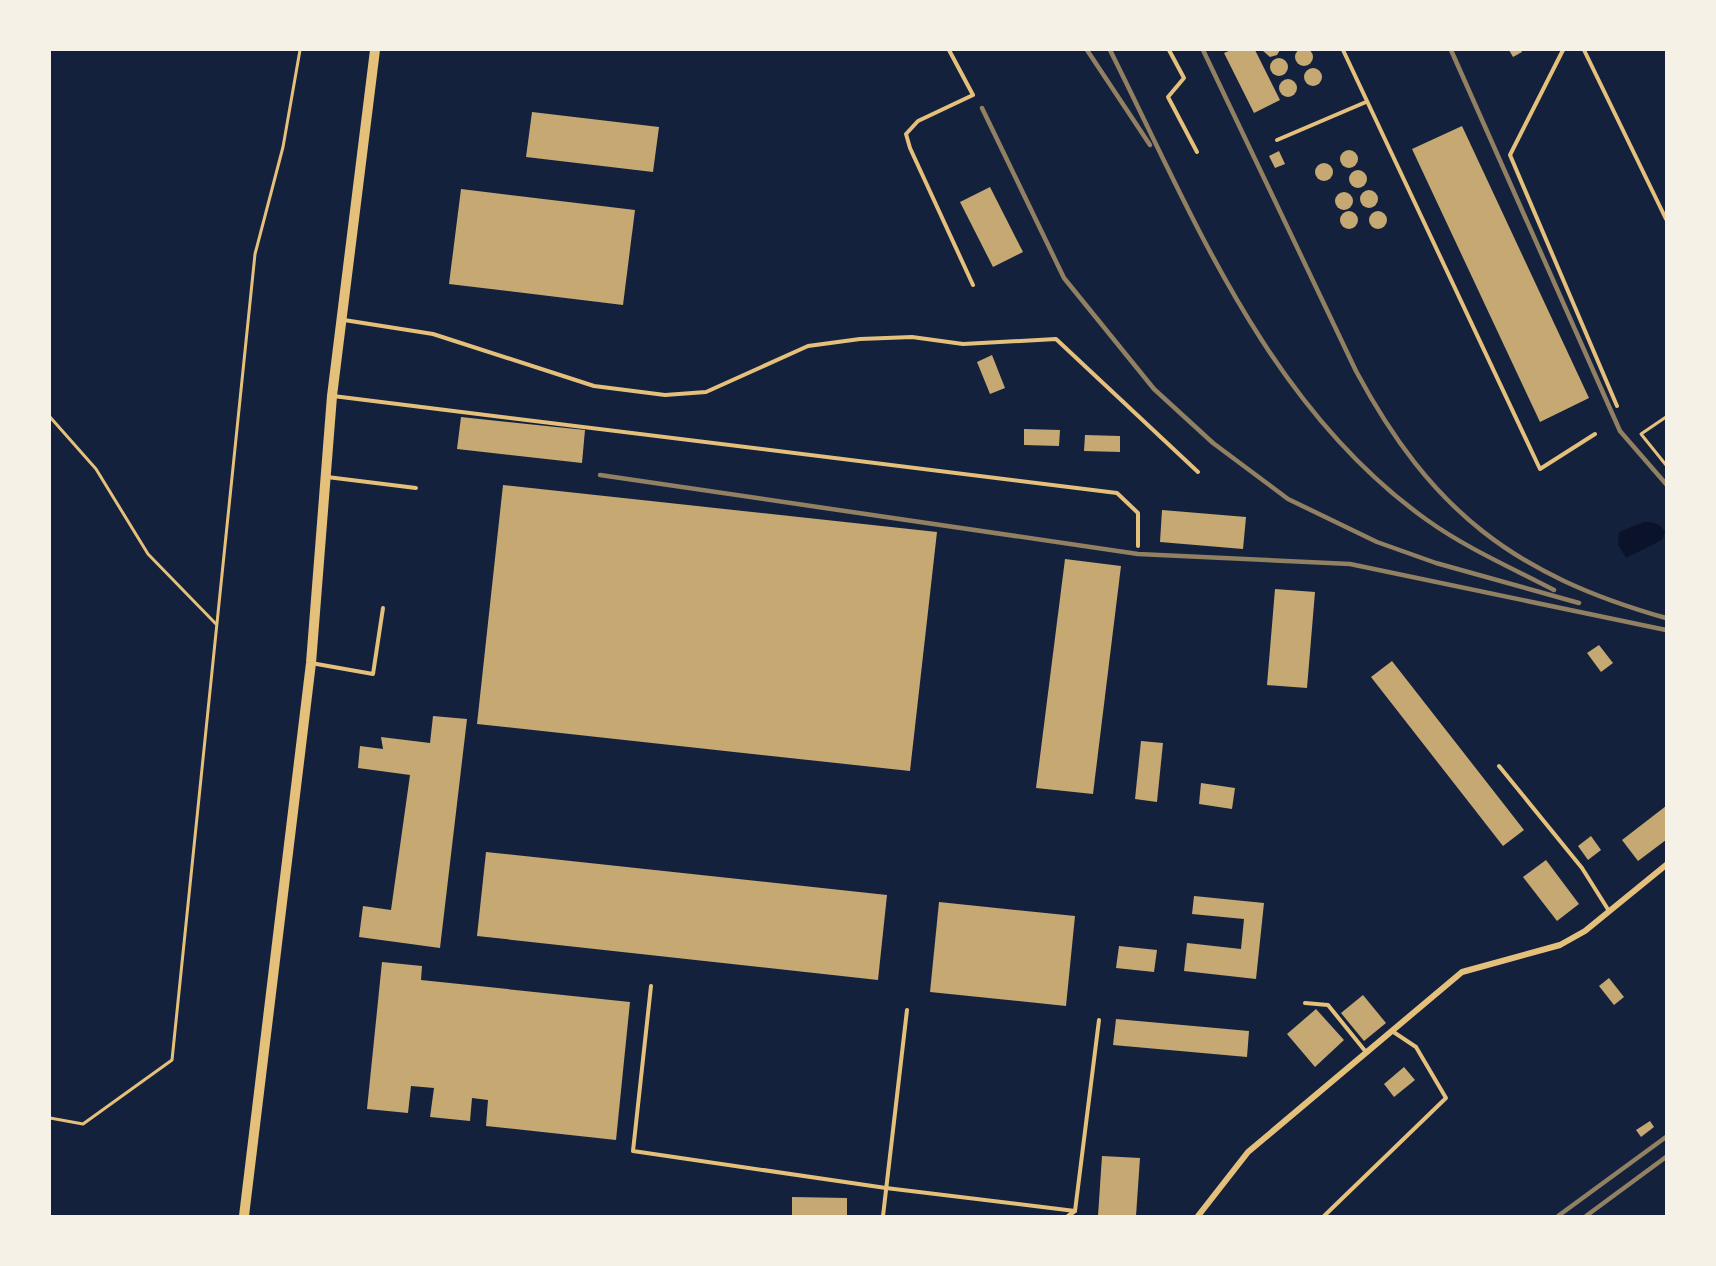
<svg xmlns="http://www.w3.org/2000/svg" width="1716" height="1266" viewBox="0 0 1716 1266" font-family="'DM Sans',sans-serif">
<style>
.water{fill:#0b132b}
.building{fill:#c6a872}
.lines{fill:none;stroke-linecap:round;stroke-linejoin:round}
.path{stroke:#e5c07b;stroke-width:3}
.service{stroke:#e5c07b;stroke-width:4}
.minor{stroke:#e5c07b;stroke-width:6}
.tertiary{stroke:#e5c07b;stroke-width:10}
.rail{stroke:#918062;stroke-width:4.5}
</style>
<rect width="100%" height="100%" fill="#14213d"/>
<path class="water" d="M1644,522C1654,522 1660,523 1665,532L1662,540L1626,558L1618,545L1619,532Z"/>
<g class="building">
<circle cx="1304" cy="57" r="9"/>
<polygon points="1231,50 1255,50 1280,100 1254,113 1224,53"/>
<polygon points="1262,50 1280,50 1277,55 1270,57"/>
<polygon points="1509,50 1521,50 1522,52 1513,57"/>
<circle cx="1279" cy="67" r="9"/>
<circle cx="1313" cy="77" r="9"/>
<circle cx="1288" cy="88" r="9"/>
<polygon points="532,112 659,127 653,172 526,157"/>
<polygon points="1462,126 1589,398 1540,422 1412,149"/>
<circle cx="1349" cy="159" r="9"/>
<polygon points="1279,151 1285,164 1275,168 1269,156"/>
<circle cx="1324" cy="172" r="9"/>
<circle cx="1358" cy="179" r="9"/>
<polygon points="990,187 1023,252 993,267 960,202"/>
<polygon points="461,189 635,210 623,305 449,284"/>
<circle cx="1369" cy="199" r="9"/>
<circle cx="1344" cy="201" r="9"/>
<circle cx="1349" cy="220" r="9"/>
<circle cx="1378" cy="220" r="9"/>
<polygon points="992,355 1005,388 990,394 977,362"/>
<polygon points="461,417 585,430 582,463 457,449"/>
<polygon points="1024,429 1060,430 1059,446 1024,445"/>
<polygon points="1085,435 1120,436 1120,452 1084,451"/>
<polygon points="503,485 937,532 910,771 477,724"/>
<polygon points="1162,510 1246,517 1243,549 1160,542"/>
<polygon points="1065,559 1121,566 1093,794 1036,788"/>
<polygon points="1275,589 1315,592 1307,688 1267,685"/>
<polygon points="1599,645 1613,663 1601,672 1587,653"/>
<polygon points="1392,661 1524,830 1503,846 1371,677"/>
<polygon points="433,716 467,719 440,948 359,937 363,906 391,910 410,775 358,768 360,746 383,749 381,737 430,743"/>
<polygon points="1141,741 1163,743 1157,802 1135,799"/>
<polygon points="1201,783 1235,788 1232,809 1199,804"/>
<polygon points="1666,806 1666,840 1638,861 1622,840"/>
<polygon points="1591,836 1601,850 1588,860 1578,846"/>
<polygon points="486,852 887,895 878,980 477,936"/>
<polygon points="1546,860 1579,904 1557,921 1523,877"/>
<polygon points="1194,896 1264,903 1256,979 1184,971 1187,943 1241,949 1244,919 1192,914"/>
<polygon points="939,902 1075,916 1066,1006 930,992"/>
<polygon points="1119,946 1157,950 1154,972 1116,968"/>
<polygon points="382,962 422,966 421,980 630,1002 616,1140 486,1126 488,1100 472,1098 470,1121 430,1117 434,1088 411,1086 408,1113 367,1109"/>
<polygon points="1609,978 1624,997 1614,1005 1599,986"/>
<polygon points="1363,995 1386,1023 1364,1041 1341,1013"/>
<polygon points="1316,1009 1344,1040 1315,1067 1287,1034"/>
<polygon points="1116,1019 1249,1031 1247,1057 1113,1045"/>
<polygon points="1404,1067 1415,1080 1394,1097 1384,1084"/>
<polygon points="1650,1121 1654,1127 1641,1137 1636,1130"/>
<polygon points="1102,1156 1140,1158 1136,1216 1098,1216"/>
<polygon points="792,1197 847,1198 847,1216 792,1216"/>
</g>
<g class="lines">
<g class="path">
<polyline points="50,417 96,469 148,554 216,624"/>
<polyline points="1666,417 1641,434 1666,465"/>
<polyline points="50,1118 83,1124 172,1060 255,254 283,147 300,50"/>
</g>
<g class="service">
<polyline points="949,50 973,95 918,121 906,134 910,148 973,285"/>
<polyline points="1169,50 1184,78 1168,97 1197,152"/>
<polyline points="1343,50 1540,469 1595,434"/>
<polyline points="1563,50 1510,155 1617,406"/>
<polyline points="1584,50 1666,219"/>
<polyline points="1277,140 1366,102"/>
<polyline points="344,320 433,334 594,386 665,395 706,392 808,346 860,339 912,337 963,344 1056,339 1198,472"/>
<polyline points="333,396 1117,493 1138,513 1138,546"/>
<polyline points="327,477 416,488"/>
<polyline points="311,663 373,674 383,608"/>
<polyline points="1499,766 1582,868 1609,911"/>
<polyline points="651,986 633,1151 886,1188 1075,1211"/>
<polyline points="1305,1003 1328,1005 1366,1052"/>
<polyline points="883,1216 907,1010"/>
<polyline points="1068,1216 1075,1211 1099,1020"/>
<polyline points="1324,1216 1446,1098 1416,1047 1392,1031"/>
</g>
<polyline class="minor" points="1198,1216 1248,1152 1462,972 1560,945 1585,931 1666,865"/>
<polyline class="tertiary" points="244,1216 311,663 332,396 375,50"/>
<g class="rail">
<polyline points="1087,50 1150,145"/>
<path d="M1110,50C1194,218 1268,407 1427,520C1466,548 1512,568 1554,590"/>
<path d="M1203,50L1356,371C1431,511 1514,575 1666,618"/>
<polyline points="1451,50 1620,431 1666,484"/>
<polyline points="982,108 1064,278 1154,389 1213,443 1288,499 1377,542 1436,563 1579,603"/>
<polyline points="600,475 1138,554 1350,564 1666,630"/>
<polyline points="1558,1216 1666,1137"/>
<polyline points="1586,1216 1666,1157"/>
</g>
</g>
<rect width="1716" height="1266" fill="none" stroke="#f6f1e7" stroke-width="102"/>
</svg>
